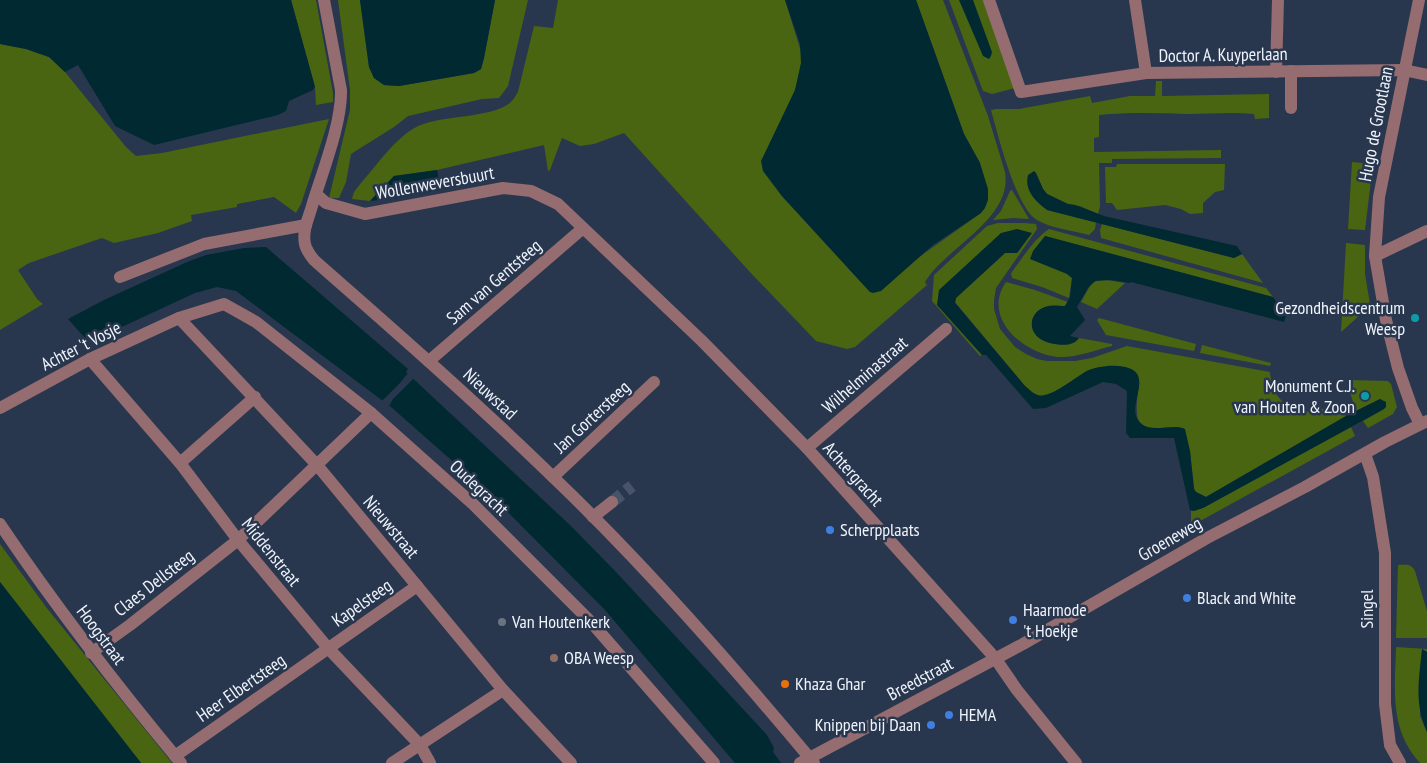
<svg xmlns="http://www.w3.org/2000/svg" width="1427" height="763" viewBox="0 0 1427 763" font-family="'PT Sans Narrow',sans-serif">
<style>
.green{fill:#496512}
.water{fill:#012932}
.pier{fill:#29374e}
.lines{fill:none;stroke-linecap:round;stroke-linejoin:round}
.minor-tunnel{stroke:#475368;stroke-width:12;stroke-dasharray:12 6;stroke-linecap:butt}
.minor{stroke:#956d71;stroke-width:12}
.culture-dot{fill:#0f9aa8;stroke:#29374e;stroke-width:2}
.shop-dot{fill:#3f7fe0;stroke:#29374e;stroke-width:2}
.worship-dot{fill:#6b7280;stroke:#29374e;stroke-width:2}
.education-dot{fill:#8d6e63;stroke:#29374e;stroke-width:2}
.food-dot{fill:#e8710a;stroke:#29374e;stroke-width:2}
.labels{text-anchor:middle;stroke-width:5;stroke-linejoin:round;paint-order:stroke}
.street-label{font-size:18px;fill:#eff4fd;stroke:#29374e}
.poi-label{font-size:18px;fill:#eff4fd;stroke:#29374e;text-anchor:start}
</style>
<rect width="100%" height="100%" fill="#29374e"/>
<g class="green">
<polygon points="291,0 316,0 333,93 333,102 316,105 315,87"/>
<polygon points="338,0 360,0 369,67 374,78 384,85 399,86 474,73 481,69 484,58 495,0 528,0 508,86 499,98 482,99 408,116 394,127 351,154 346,182 339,198 329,198 350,110 350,90"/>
<path d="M558,0H785L802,55L800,72L795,90L788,106L781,195L870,292L981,213L980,163L964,134L916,0H943L988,116L1005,172C1013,219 946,247 925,282L927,285L855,347L847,349L816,341L749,271L624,133L594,144L580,146L562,138L550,170L548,171L544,145L437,170L394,176L370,201L352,199L354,192L361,183C378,164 395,138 418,126C441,115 494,118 511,102C514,99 516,95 518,92L534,26L553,28Z"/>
<polygon points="949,0 984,0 1015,88 992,94 983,91"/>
<polygon points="0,44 26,49 49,57 65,72 126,147 136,156 162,153 329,119 301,204 296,213 274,197 237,204 237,207 191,215 192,221 158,233 114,243 102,238 29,263 18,270 37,299 43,304 0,330"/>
<path d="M1156,81H1162V96L1269,94V118L1255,119L1254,114C1232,112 1210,114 1188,114C1158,113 1128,112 1099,115V137L1094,138V152L1221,150V158L1112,159V163H1099L1100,206L1098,214L1080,206L1068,204L1047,194L1043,189L1036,173L1047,210L1096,222L1095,229L1089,235C1074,231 1050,228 1037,220C1016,208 998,135 991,110L996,109H1019L1090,96L1092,103L1130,96H1155Z"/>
<polygon points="1352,162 1373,164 1365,230 1348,229"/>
<polygon points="1117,164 1225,164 1224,190 1215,192 1203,203 1203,213 1190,214 1181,209 1165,205 1117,210 1112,203 1106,203 1105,167 1116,167"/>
<polygon points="1012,190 1029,219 1013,218 993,220 1001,211 1010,191"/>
<path d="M998,223H1024L1036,224L1037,229L996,288L994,300V309L1000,329L1015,347L1026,354L1037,359L1047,361H1075L1092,358L1127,346L1270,372C1272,408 1305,421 1334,404L1346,416L1206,497L1196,492L1194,489L1190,451L1179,427C1131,431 1135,424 1139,381L1087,371C1076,378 1051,398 1038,395C1033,394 1029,389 1025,386L955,302L956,298L1005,253L1018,252L1031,233L937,305L982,355L980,356L932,301L934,275L987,226Z"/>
<polygon points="1102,224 1234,258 1242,254 1263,283 1101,238 1100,230"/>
<path d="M1049,229L1266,288L1273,297L1045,236L1067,274L1072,278L1069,298L1042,287L1012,278L1011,274L1012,272C1023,257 1034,239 1049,229Z"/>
<polygon points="1346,243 1365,245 1365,274 1370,304 1368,307 1362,313 1357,308 1354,311 1359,316 1341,332"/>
<polygon points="1100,279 1125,283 1097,309 1081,302 1091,284"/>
<path d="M1006,282L1035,290L1068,302L1065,306C1051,306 1038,305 1032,320L1047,342C1059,344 1070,347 1079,338L1112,344V346C1095,350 1076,358 1058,357C1024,354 981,318 1006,282Z"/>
<polygon points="1099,318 1196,344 1194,351 1106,335 1097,320"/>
<polygon points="1202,345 1271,363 1270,366 1200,353"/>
<polygon points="1349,380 1388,381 1391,384 1397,407 1393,414 1368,428 1363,421 1384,409 1380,399 1356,411 1347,383"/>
<polygon points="1351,427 1355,436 1191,526 1191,511 1203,508"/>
<polygon points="0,544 46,607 172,763 141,763 0,582"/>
<path d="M1398,565C1405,565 1411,563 1415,571L1427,611V638H1396Z"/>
<path d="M1396,647L1427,649V652L1422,649L1420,716L1427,732V763H1420C1389,729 1395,689 1396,647Z"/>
</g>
<g class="water">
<polygon points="0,0 291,0 315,87 313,90 289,101 286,111 278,115 154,145 115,126 78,65 65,72 49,57 26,49 0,44"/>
<polygon points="360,0 495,0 484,58 481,69 474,73 399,86 384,85 374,78 369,67"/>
<polygon points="785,0 916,0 964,134 980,163 988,189 988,200 985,208 981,213 933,245 881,291 873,293 870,292 781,195 763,171 761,161 795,90 801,63 800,44"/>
<polygon points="959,0 973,0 992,52 991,56 989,59 983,56"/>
<polygon points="437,170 441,190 398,198 370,201 394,176"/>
<path d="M1034,171L1036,173L1043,189L1047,194L1068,204L1075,205L1104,216L1237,246L1242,254L1234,258L1047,210C1035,201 1024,190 1028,175Z"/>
<path d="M1017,229L1032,233L1017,253H1005L956,298L955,303L1025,386C1030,390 1034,395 1041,396C1052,396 1075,378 1085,372C1093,367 1109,365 1118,366C1159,369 1126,403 1138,420C1148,436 1172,422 1185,429L1190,451L1194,489L1196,492L1206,497L1346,416L1380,399L1386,402V407L1384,409L1203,508L1194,511L1190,510L1174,438H1130L1126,433L1127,391L1116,384L1103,382L1046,408L1033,409L986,355H982L937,305L939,290L1001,233Z"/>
<path d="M1045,236L1273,297L1286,316L1284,322L1131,282L1130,283L1111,280L1095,281L1088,288L1077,307L1085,320L1070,336L1079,338C1078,339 1075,343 1073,343C1065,347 1046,344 1039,338C1025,327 1033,308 1049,306C1054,305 1060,306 1065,306L1070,297L1072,278L1067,274L1030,259L1033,251Z"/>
<polygon points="266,247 408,369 406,372 570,525 616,572 767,735 774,748 773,752 781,763 735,763 605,610 491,495 391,407 236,291 217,287 195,293 98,338 84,337 68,319 104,300 187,262 206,255 244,248"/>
<polygon points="0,582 141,763 0,763"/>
<path d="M1422,649L1427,652V732C1414,703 1419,679 1422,649Z"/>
</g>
<polygon class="pier" points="408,373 414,378 393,399 388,408 381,402 400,383"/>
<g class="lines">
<polyline class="minor-tunnel" points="612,502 632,486"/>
<g class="minor">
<path d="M324,0L341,90C342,123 322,173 312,206C309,217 302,231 305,244C306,250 310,255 314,260C395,331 475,401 552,476C645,565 731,664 814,763"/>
<polyline points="989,0 1021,92 1146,73 1404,70 1427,75"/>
<polyline points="1135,0 1146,73"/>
<polyline points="1419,0 1379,197 1375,256 1386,320 1398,368 1412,408 1420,424"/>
<polyline points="1291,71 1291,108"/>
<polyline points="1276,72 1278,0"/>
<polyline points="316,194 326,203 365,214 503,188 531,191 558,204 702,341 807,448 995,658 1017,690 1076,763"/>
<polyline points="1375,256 1427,231"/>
<polyline points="120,277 204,244 306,225"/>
<polyline points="179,318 317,465 503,690 571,763"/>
<polyline points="90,359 180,463 238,540 328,648 420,745 430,763"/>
<polyline points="429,361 582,229"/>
<polyline points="0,408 90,359 179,318 224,304 256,322 371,413 473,504 591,622 714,763"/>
<polyline points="807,448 946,329"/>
<polyline points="1365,454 1373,477 1385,553 1385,704 1390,745 1400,763"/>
<polyline points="180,463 255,397"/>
<polyline points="553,477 654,382"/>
<polyline points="593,517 612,502"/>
<path d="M0,524C56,607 117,686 181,763"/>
<polyline points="91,653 130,625 238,540 371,413"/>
<polyline points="175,756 417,586"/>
<polyline points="392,763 503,690"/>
<polyline points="800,763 1023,644 1207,538 1305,487 1385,442 1427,421"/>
</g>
</g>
<g class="culture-dot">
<circle cx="1415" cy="318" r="5"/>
<circle cx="1365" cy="396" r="5"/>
</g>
<g class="shop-dot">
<circle cx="830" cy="530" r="5"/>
<circle cx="1187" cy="598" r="5"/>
<circle cx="1013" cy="620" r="5"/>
<circle cx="949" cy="715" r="5"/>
<circle cx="931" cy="725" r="5"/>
</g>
<circle class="worship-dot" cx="502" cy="622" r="5"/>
<circle class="education-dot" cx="554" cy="658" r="5"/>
<circle class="food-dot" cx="785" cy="684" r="5"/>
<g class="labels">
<g class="street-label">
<text transform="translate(1223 55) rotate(-1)" y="6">Doctor A. Kuyperlaan</text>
<text transform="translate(1376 124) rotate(-79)" y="6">Hugo de Grootlaan</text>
<text transform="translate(435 183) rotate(-10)" y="6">Wollenweversbuurt</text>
<text transform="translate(494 282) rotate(-41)" y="6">Sam van Gentsteeg</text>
<text transform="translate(81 346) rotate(-27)" y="6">Achter 't Vosje</text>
<text transform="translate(865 375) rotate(-41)" y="6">Wilhelminastraat</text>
<text transform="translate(490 394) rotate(43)" y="6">Nieuwstad</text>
<text transform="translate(592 417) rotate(-43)" y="6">Jan Gortersteeg</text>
<text transform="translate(853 474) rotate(48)" y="6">Achtergracht</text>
<text transform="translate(479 488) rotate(43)" y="6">Oudegracht</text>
<text transform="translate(391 527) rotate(50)" y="6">Nieuwstraat</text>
<text transform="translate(1170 539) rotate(-30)" y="6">Groeneweg</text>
<text transform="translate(271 552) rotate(51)" y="6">Middenstraat</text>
<text transform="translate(154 583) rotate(-38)" y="6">Claes Dellsteeg</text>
<text transform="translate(362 603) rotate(-35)" y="6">Kapelsteeg</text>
<text transform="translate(1367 609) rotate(-90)" y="6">Singel</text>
<text transform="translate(101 635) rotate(53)" y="6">Hoogstraat</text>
<text transform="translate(920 679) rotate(-28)" y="6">Breedstraat</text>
<text transform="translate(241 688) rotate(-35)" y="6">Heer Elbertsteeg</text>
</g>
<g class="poi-label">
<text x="1405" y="314" text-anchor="end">Gezondheidscentrum<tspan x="1405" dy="21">Weesp</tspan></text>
<text x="1355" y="392" text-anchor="end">Monument C.J.<tspan x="1355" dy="21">van Houten &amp; Zoon</tspan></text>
<text x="840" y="536">Scherpplaats</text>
<text x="1197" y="604">Black and White</text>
<text x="1023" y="616">Haarmode<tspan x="1023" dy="21">'t Hoekje</tspan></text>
<text x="512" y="628">Van Houtenkerk</text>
<text x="564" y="664">OBA Weesp</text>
<text x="795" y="690">Khaza Ghar</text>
<text x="959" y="721">HEMA</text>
<text x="921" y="731" text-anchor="end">Knippen bij Daan</text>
</g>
</g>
</svg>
